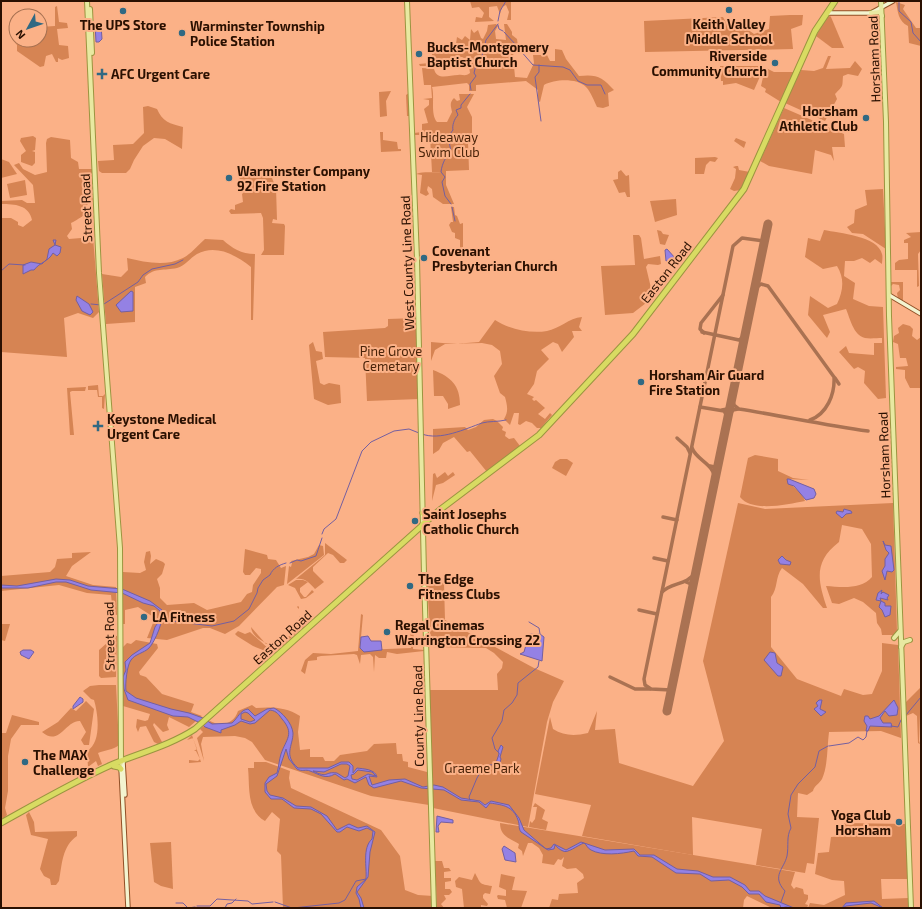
<svg xmlns="http://www.w3.org/2000/svg" width="922" height="909" viewBox="0 0 922 909" font-family="'Exo 2',sans-serif">
<style>
.green{fill:#d68453}
.water{fill:#9481e4;stroke:#745fa0;fill-rule:evenodd}
.lines{fill:none;stroke-linecap:round;stroke-linejoin:round}
.stream{stroke:#745fa0;stroke-width:1}
.taxiway{stroke:#aa7252;stroke-width:3.5}
.runway{stroke:#aa7252;stroke-width:9}
.secondary-casing{stroke:#915027;stroke-width:5.5}
.primary-casing{stroke:#9b9440;stroke-width:6}
.highway-casing{stroke:#9b9440;stroke-width:7}
.secondary{stroke:#f3f4d0;stroke-width:3.5}
.primary{stroke:#e8e9a1;stroke-width:4}
.highway{stroke:#d8db62;stroke-width:5}
.poi-dot{fill:#306983;stroke:#fbb187;stroke-width:1.5}
.labels{text-anchor:middle;stroke-width:4;stroke-linejoin:round;paint-order:stroke}
.poi-label{font-size:13px;font-weight:bold;fill:#2a1001;stroke:#fbb187;text-anchor:start}
.street-label{font-size:13px;fill:#2a1001;stroke:#fbb187}
.park-label{font-size:13px;fill:#492309;stroke:#fbb187}
</style>
<rect width="100%" height="100%" fill="#fbb187"/>
<g class="green">
<polygon points="470,1 511,1 511,20 507,20 509,12 506,5 502,7 500,14 497,6 489,7 489,17 494,21 475,22 476,17 482,18 484,13 479,7 472,8"/>
<path d="M896,2L905,5L903,9L916,28H921V46L909,43L908,26C898,21 898,12 896,2Z"/>
<polygon points="57,6 59,22 67,23 68,28 57,29 59,45 68,46 69,58 62,60 58,58 58,62 56,62 52,54 46,56 44,66 40,67 17,51 17,45 12,39 10,28 16,28 16,40 40,40 40,27 55,26 55,7"/>
<polygon points="790,15 803,15 802,25 791,29 793,49 645,52 644,21 723,17 729,28 734,28 735,23 736,28 747,29 754,34 769,29 770,16"/>
<polygon points="830,16 831,17 844,48 832,48 816,36 827,17"/>
<path d="M496,24L498,26L495,31L496,39L506,40L504,24H507L512,32V35L517,39L518,46L513,55L515,77L527,78L534,63L533,55H547L550,61H555V49L562,50L566,59L579,76C597,74 602,77 614,90L608,93L609,106L603,108L597,107C594,101 591,92 586,87C577,78 555,79 544,85L540,102L538,101V90L526,81L476,85V91H469V85L467,83L432,87C435,97 430,114 437,122H447L452,112C451,106 449,103 454,98L457,101L460,100L459,94H474L467,107L472,117V142H468L469,170L446,171V185L454,204H443L433,197L432,189L428,186L427,190L429,194L426,196L420,193L422,175L416,174C424,171 433,173 442,172H432L430,136L425,137L424,140L423,135H414V133L422,132V124L428,123L424,109L429,105V100L423,99L432,98L431,85H424L422,68L434,69C437,81 449,75 458,75C463,74 465,77 470,73L468,60L462,57L433,60L434,66H420L419,64L430,63V59L434,50L437,54L440,53L441,48H443V52L446,53L450,44L452,43L457,51L459,48L456,44L457,37L462,40L465,36L470,40L471,29L474,33L478,30L481,38L483,39L487,31L488,25Z"/>
<path d="M828,56H831L826,69L850,68L855,61L862,69L858,76L848,74L843,76C842,87 844,85 835,94L837,99L825,121L785,103L801,70L814,71L823,68Z"/>
<polygon points="720,66 762,66 774,72 794,72 781,102 765,92 766,89 761,86 764,73 762,72 754,90 736,83 723,85 723,81 721,81"/>
<polygon points="391,91 386,101 387,116 380,117 379,92"/>
<polygon points="409,93 409,116 407,116 406,95"/>
<path d="M148,106L157,109C162,121 170,124 183,127L182,149L165,139L154,138L143,146L134,160L130,169L126,173H102L99,171L98,161L114,160L113,145L133,144L144,133L143,107Z"/>
<polygon points="784,108 844,134 845,147 832,147 834,161 831,155 815,150 812,174 769,166 760,161"/>
<polygon points="380,132 383,132 383,140 397,142 398,149 401,149 401,151 381,152"/>
<polygon points="33,136 36,138 35,150 32,151 35,152 35,163 32,166 21,162 21,155 26,151 20,141 21,138"/>
<path d="M51,137L70,140L71,158L78,162L79,169H92V178L90,179L93,202L89,203L84,208L92,207L91,210C85,214 78,220 71,223L72,229L67,236L69,239L93,237L99,312L93,318L78,313L64,318L67,357L1,352V218H11L18,222V225L23,227L32,220C29,205 15,204 1,204V201L22,200L27,203H35L33,185L14,165L19,163L23,169L35,175L47,172L46,143L47,139Z"/>
<polygon points="736,138 746,142 744,148 734,141"/>
<polygon points="715,157 718,158 715,162 710,161 706,165 704,174 695,174 695,158"/>
<polygon points="1,159 9,162 17,174 1,178"/>
<polygon points="736,166 738,166 739,170 750,172 741,190 734,191 730,189 735,178 736,169 733,167"/>
<polygon points="621,170 626,176 629,175 630,197 627,197 625,192 619,193 613,180 618,179 618,172"/>
<polygon points="270,173 276,188 277,220 273,219 272,223 284,224 285,226 284,255 261,255 264,250 263,218 261,213 231,214 229,211 231,209 235,210 235,205 243,202 242,194 245,191 251,190 248,180 241,181 237,174"/>
<polygon points="25,180 27,195 10,198 7,184"/>
<polygon points="883,189 886,249 863,234 852,233 847,227 854,223 855,210 867,205 865,190"/>
<polygon points="676,199 677,215 655,222 650,201"/>
<polygon points="451,207 454,207 455,215 457,216 460,224 463,223 463,250 460,250 460,240 455,238 455,233 452,232 449,225 451,222 453,222"/>
<polygon points="657,230 661,231 663,234 669,235 665,245 660,244"/>
<path d="M824,230C839,233 878,236 882,254C883,257 882,261 882,264L875,259L870,263L862,258L854,261H845L844,276L855,283L853,299L869,306L883,307L886,398L878,399L864,383L865,371L858,367L854,369L839,352L846,346L849,353L874,355V343H882V338C877,338 870,339 865,338C853,335 850,318 846,309L823,315L830,332L827,338L808,315L810,296L828,308L837,304C843,291 845,279 837,266L823,269L805,257L808,238L820,241Z"/>
<polygon points="921,232 921,250 918,254 919,286 917,287 917,270 895,270 895,263 899,260 908,259 908,243 904,243 904,240 911,237 906,233"/>
<polygon points="633,235 639,235 641,238 644,259 660,256 661,264 658,265 648,264 646,267 651,288 646,303 633,313 605,315 601,266 635,265"/>
<path d="M205,239L223,240C232,248 241,254 255,254L253,320H251V267C236,255 216,244 197,254C190,258 185,266 177,268C164,271 155,267 145,277L146,283L135,287V322L106,324L102,274L121,277L128,270L127,258C145,262 165,267 183,258C191,254 198,245 205,239Z"/>
<polygon points="891,282 903,282 903,302 898,299 897,293 900,290 899,285 893,284 891,286"/>
<path d="M582,317L579,327L582,331H572L574,337L562,352L558,344L553,342L541,350L549,359L537,371L534,384L527,394L534,397L532,399L534,401L536,400L545,408L538,414L545,419L550,413L552,415L541,428H537L532,423L526,421L520,425L518,424L519,413H514L510,425L504,419C509,411 507,405 505,397L500,393L494,376L502,364L500,351L492,345L482,343L445,344L435,350L431,361V342L454,344L479,342L495,320C509,329 530,334 547,331C559,329 569,318 582,317Z"/>
<polygon points="417,318 419,399 367,401 365,358 325,357 323,332 385,328 388,326 388,319"/>
<polygon points="903,324 910,326 913,329 912,336 917,340 921,337 921,388 910,388 905,378 905,370 896,369 896,367 908,366 906,358 900,358 898,344 893,342 894,336 899,333 898,328"/>
<polygon points="313,342 316,351 322,352 323,359 316,361 320,383 324,385 329,383 340,385 341,403 328,405 314,399 309,345"/>
<path d="M433,370C451,377 460,385 460,405L448,409V404L443,396H434Z"/>
<polygon points="98,385 99,396 103,396 105,394 104,409 102,408 102,397 98,397 97,390 88,390 88,386"/>
<polygon points="86,387 85,391 72,391 70,392 74,435 70,435 67,388"/>
<polygon points="493,419 497,421 503,427 502,430 506,432 505,436 509,439 514,438 520,446 487,472 470,451 467,452 454,437 443,443 439,450 433,454 433,429 465,427 468,430 476,427 484,420"/>
<path d="M755,455L778,459V471L793,478L809,480L787,479C791,487 802,491 805,501C788,504 753,513 740,497L748,458Z"/>
<polygon points="560,459 567,459 573,463 566,476 552,468 555,462"/>
<polygon points="445,472 448,476 453,472 455,475 443,483 436,485 432,501 433,474 435,473 437,478"/>
<path d="M738,503L765,509L893,503L897,632L895,635H882L881,629L877,623L876,613L863,602L854,598L839,604L832,603L826,586C841,587 861,590 872,577L871,544L862,529L842,525L839,542C813,562 818,581 827,608H823L803,584L782,568C775,577 778,589 771,597V647L797,679L841,696L844,689L863,695L872,694L882,671V643L898,645L901,738L881,731L829,732C827,747 828,766 822,779C819,784 814,786 813,791L807,795L798,793L797,817L819,818L814,864L807,863L805,873L756,865L762,829L692,817L693,855L582,836L591,805L535,794L550,717L553,729C564,736 575,736 588,733L597,711L595,730L615,729L619,763L693,786L724,741L703,661Z"/>
<path d="M325,543L347,560L344,563H340L333,555L328,553L313,567V571L324,582L315,589C309,583 306,578 296,579L325,555Z"/>
<polygon points="319,545 323,546 324,555 287,584 289,566 291,567 292,563 291,561 308,557 314,554"/>
<polygon points="245,549 267,555 268,559 276,560 281,568 286,566 284,585 277,587 239,626 225,634 210,628 203,628 167,640 147,638 155,618 138,607 125,610 125,624 122,624 123,572 140,573 146,570 144,562 146,552 150,551 151,556 150,564 156,559 163,562 165,564 162,574 157,579 160,588 160,598 167,605 194,603 207,610 241,602 247,594 252,592 253,585 261,573 261,569 256,568 250,575 245,575 243,572"/>
<polygon points="91,552 72,566 66,576 93,585 116,587 117,615 113,614 111,595 87,593 59,585 1,591 1,576 50,572 55,567 57,559 72,558 72,553"/>
<polygon points="296,580 303,580 308,582 300,588 300,592 304,597 306,597 312,590 314,592 306,598 301,599 295,588 288,585"/>
<polygon points="427,582 444,583 445,620 534,668 564,681 553,702 547,722 528,827 433,808 429,690 498,690 497,674 502,668 503,662 494,653 486,648 431,647"/>
<path d="M298,606L299,607V616L305,625L278,650C270,643 252,640 251,627L266,644L271,643L275,647H278L299,626V609L297,607Z"/>
<polygon points="361,614 363,615 360,648 363,650 411,648 410,626 412,623 414,628 413,649 424,650 424,651 397,654 387,652 386,658 379,658 375,655 374,672 373,657 370,654 361,655 360,664 357,655 354,654 321,656 317,657 317,660 308,661 305,674 301,671 305,660 313,653 331,654 358,651"/>
<polygon points="1,624 10,624 5,641 1,640"/>
<polygon points="238,631 245,634 250,632 271,651 273,654 253,646 237,636 235,634"/>
<polygon points="110,635 117,636 116,677 101,678 99,676 99,650 107,643 107,638"/>
<polygon points="136,640 157,644 158,648 139,672 140,675 146,677 162,694 194,704 191,712 202,716 189,727 169,717 167,725 169,730 163,732 154,723 153,725 162,742 158,744 154,742 146,726 140,727 138,732 136,727 137,719 145,721 148,720 150,714 123,706 122,648 127,643 131,644"/>
<path d="M99,685H116L119,745C113,750 105,750 98,753L102,764L98,766L96,761L88,767L87,751C102,743 98,713 94,700L91,699L83,691L90,686Z"/>
<polygon points="921,687 919,741 920,744 918,743 917,716 913,713 906,716 905,703"/>
<path d="M86,701L94,709L89,745H84L81,740L86,732L80,721C66,720 59,747 42,732L58,722L71,708L76,711Z"/>
<path d="M252,705L256,708C272,707 286,707 300,716L298,732L300,750L310,749V757H323L325,761H334L340,755L367,751L374,744L396,743L397,754H402L403,761L408,762V767L427,772L429,805L371,796L265,760L252,742L245,738L235,736L203,737L201,744L204,761L197,738L203,732L200,729L210,721C221,727 234,724 238,711Z"/>
<polygon points="12,715 39,722 39,725 21,725 11,739 8,756 8,791 5,808 7,815 3,819 1,816 1,733 6,733"/>
<polygon points="192,735 201,762 189,763 189,760 198,761 200,759 196,751 194,751 197,749 193,738 187,740"/>
<path d="M254,762H266L290,771L289,778L291,788L381,830L400,856L405,890L418,895L433,896V908H283L281,855L277,851L280,819L272,812L265,821C246,810 250,787 248,768H254Z"/>
<polygon points="535,803 545,810 542,819 548,822 546,830 529,827 530,821 532,823 535,819 537,807 533,807"/>
<path d="M29,812L34,822L35,832L77,831V836C62,846 62,865 59,881L56,885H51L50,879L44,876L40,869L48,839L31,835L26,815Z"/>
<path d="M500,823L795,872L791,885L794,889L796,887L803,889L804,894L808,895V899L805,904L808,905L807,908H772L747,896L744,900L743,908H549L552,899L558,900L559,894L578,893L577,883L584,878L583,874L576,868L567,869L562,866L564,857L561,860L558,859L554,865L542,863L543,855L539,848L532,843H528L523,856L522,851L518,848L519,844C509,838 500,836 500,823Z"/>
<polygon points="844,823 906,824 908,879 881,879 882,899 909,898 910,908 808,908 810,903 824,905 845,895 844,881 832,880 815,874 818,853 829,852 831,837 844,836"/>
<polygon points="171,842 173,889 161,886 154,882 150,843"/>
<polygon points="435,861 442,861 444,868 449,868 451,871 444,872 444,878 451,878 451,881 445,882 445,889 450,889 452,892 449,895 444,895 446,899 441,904 444,908 437,908"/>
<path d="M475,873C481,884 479,884 492,886L490,894L485,893L483,895V898L488,904L487,906L481,905V908H464L462,889L456,887L455,881L459,877L472,880Z"/>
<polygon points="501,874 515,877 512,890 527,891 521,908 507,908 505,900 498,899 497,896 498,895 506,896 506,890 499,887"/>
</g>
<g class="water">
<polygon points="97,23 101,25 102,39 99,42 96,42 95,24"/>
<path d="M53,240H56L55,245L61,247L60,253L57,256L53,253C48,262 40,262 34,270H31L23,274V265L31,262L42,264L47,259L49,249L55,245Z"/>
<polygon points="667,249 676,259 666,261 665,250"/>
<polygon points="131,291 133,292 133,311 121,312 116,305"/>
<polygon points="77,296 89,304 93,312 90,315 82,311 76,300"/>
<polygon points="787,479 789,479 814,489 816,494 814,498 806,500 794,486 788,484"/>
<polygon points="844,509 851,511 852,513 846,514 842,518 836,513 837,511 843,512"/>
<polygon points="883,541 885,545 891,546 894,570 892,572 887,571 885,580 882,571 885,566 885,559 889,553 886,550"/>
<polygon points="782,556 786,560 791,562 790,565 780,564 778,560"/>
<path d="M56,579L70,580L88,586L122,589L150,601L162,610C165,618 155,642 149,648C144,653 135,654 131,660C127,665 125,684 126,691L136,698L171,709L189,713L203,718L212,724L232,723C238,718 240,710 248,709L255,716L267,709L274,708C282,712 292,723 293,733C293,746 283,755 298,768H328L341,762H349L353,766V773L357,768C364,769 375,769 377,777L369,776L372,785L389,780L405,779L423,787L434,785L443,787L461,798L480,801L485,805L491,801L509,805L519,818L524,830L546,849L551,848L554,844L566,850L581,842L605,850L634,849L640,855H654L677,869L698,871L713,877H730L745,885L750,891H759L765,896L794,908L786,907L781,908L780,905L766,902L759,894H749L742,887L729,880L711,881L700,874L676,873L652,857L638,856L634,851C621,854 602,856 591,850C587,848 587,845 584,843C578,845 567,854 563,851C560,850 557,847 555,845L554,849L548,850L521,832C518,828 520,825 518,820C513,806 503,805 490,803L486,808L479,802L461,800L444,790L421,788L401,781L374,788L369,785L366,777L355,783L347,779L344,780L335,774C325,780 319,774 310,771C306,769 302,772 297,769L289,759L286,749L277,776L266,784L267,791L270,795L283,798L296,806L311,807L327,816L337,830L349,824L358,828L367,826L375,832L370,852L368,877L357,892L361,898L364,908H361L359,899L356,893L357,887L366,879C367,867 362,848 372,839L373,831L367,828L359,831L347,827L340,832H337L321,814L311,809L294,808L282,799H271L265,792V783L269,777L277,773C279,766 279,760 281,754C286,739 295,734 282,719C279,715 277,711 270,710L255,723L250,724L241,721L235,725L221,730V733L205,727L202,724L188,717L173,716L128,700L124,689L123,677L126,670L125,662L132,655L150,643L155,627L161,618L160,611L154,606L143,603L122,593L91,590L66,582H56L28,588H1V585L17,586ZM245,712L248,713L255,720L250,722L241,719V714ZM341,764H347L350,766L348,776L345,778L337,773C324,771 329,779 313,771L324,772ZM358,770L372,772L376,776L368,774L357,780L352,779L351,775L354,774Z"/>
<polygon points="882,590 881,594 883,592 889,595 887,598 888,600 880,598 881,601 885,603 885,606 891,606 890,615 885,617 882,610 879,607 881,601 876,600 878,593"/>
<polygon points="529,634 540,634 544,637 542,661 520,654 524,652"/>
<polygon points="368,636 371,641 381,641 382,650 364,652 360,648 361,637"/>
<polygon points="23,650 31,650 34,652 29,659 21,655 20,652"/>
<polygon points="770,652 775,653 777,663 783,667 781,676 778,676 764,660"/>
<polygon points="80,697 83,699 83,702 73,709 73,706"/>
<polygon points="819,700 822,700 820,709 826,712 821,716 814,709 818,706 816,703"/>
<polygon points="894,700 898,708 897,715 889,716 885,711 880,718 883,723 891,723 892,727 870,726 868,731 866,731 867,726 864,721 865,716 868,716 870,719 879,716"/>
<polygon points="501,745 503,747 500,757 501,759 499,766 497,766 496,763 499,754 498,751"/>
<polygon points="437,816 453,820 453,823 441,822 438,826 439,832 436,832"/>
<polygon points="504,846 515,853 516,862 505,860 502,849"/>
<polygon points="874,901 883,908 871,903 846,906 842,908 846,903"/>
</g>
<g class="lines">
<g class="stream">
<polyline points="899,1 899,11 911,22 913,33 921,42"/>
<polyline points="498,21 500,11 506,1"/>
<polyline points="498,25 499,29 503,31"/>
<polyline points="504,32 516,45"/>
<polyline points="519,49 533,65 563,67 570,70 578,81 587,85 601,85 605,94"/>
<polyline points="539,65 539,72 535,77 541,121"/>
<polyline points="471,90 470,84 476,76 474,73 477,61 482,56 486,40 498,24"/>
<path d="M451,204L445,196L442,182L445,177L441,172C442,163 446,157 451,150C449,145 448,135 453,130C452,126 454,119 458,115L456,110L461,108V105L470,94"/>
<polyline points="452,207 455,221"/>
<polyline points="1,271 9,264 25,265"/>
<polyline points="91,304 101,305"/>
<polyline points="104,304 138,282 143,275 152,269 175,264 183,260"/>
<path d="M422,434C440,441 465,429 482,423C489,421 498,422 506,420"/>
<polyline points="322,534 324,529 336,519 362,451 371,442 394,431 409,429 419,433"/>
<polyline points="290,563 297,560 301,561 316,556 322,538"/>
<path d="M163,620L212,626L234,621L249,609L257,593L258,588L263,580L270,575C273,568 279,565 286,563"/>
<polyline points="529,622 539,628 540,634"/>
<polyline points="906,715 921,697"/>
<polyline points="891,726 898,727 901,720"/>
<polyline points="829,746 849,743 858,737 863,740 866,737 867,731"/>
<polyline points="499,753 495,749 492,738 502,721 504,710 512,703 517,695 518,683 538,667 539,661"/>
<polyline points="470,800 469,797 477,778 484,766 497,764"/>
<polyline points="275,902 292,908"/>
<path d="M781,902L785,891C771,876 784,869 787,856C789,845 786,837 791,828L788,814L791,795L798,784L815,767L819,751L828,746"/>
<polyline points="176,903 183,903 188,908 195,907"/>
<polyline points="197,906 210,906 217,899 248,901 252,904 273,902"/>
<polyline points="225,908 227,904 232,903 236,899"/>
<polyline points="293,908 339,903 345,900 356,881 366,879"/>
</g>
<g class="taxiway">
<path d="M755,289L761,284L768,286L834,377C835,394 827,414 810,420"/>
<polyline points="702,332 739,340 745,336"/>
<polyline points="704,333 700,329 701,323 723,295"/>
<polyline points="835,378 839,384"/>
<path d="M732,398L734,405L739,409C783,416 825,425 868,431"/>
<polyline points="700,407 724,411 728,418"/>
<polyline points="722,410 727,409 731,405"/>
<polyline points="728,417 733,410 738,409"/>
<polyline points="677,438 687,447 690,453"/>
<path d="M692,448C697,461 714,463 715,480"/>
<polyline points="710,466 715,467 719,463"/>
<polyline points="663,517 677,520"/>
<polyline points="654,558 668,561"/>
<polyline points="686,582 691,584 693,587"/>
<path d="M662,592C672,582 686,586 696,572"/>
<polyline points="639,610 657,614"/>
<polyline points="610,677 635,689 650,689"/>
<polyline points="671,690 651,689 645,685 644,679 733,246 742,238 764,241"/>
</g>
<polyline class="runway" points="667,711 768,224"/>
<defs>
<g id="secondary">
<polyline points="827,13 871,13 893,1"/>
<polyline points="889,295 921,314"/>
<polyline points="123,762 125,795"/>
<polyline points="121,767 128,908"/>
</g>
<g id="primary">
<polyline points="87,1 99,273 120,548 121,763"/>
<polyline points="407,1 417,259 424,574 434,908"/>
<polyline points="881,1 886,122 889,316 911,908"/>
<polyline points="90,9 92,53"/>
<polyline points="871,13 880,12 882,16"/>
<polyline points="894,638 900,631"/>
<polyline points="901,647 904,642 910,640"/>
</g>
<g id="highway">
<polyline points="423,513 426,517 430,517"/>
<polyline points="423,524 441,509 539,435 633,334 744,189 815,31 835,1"/>
<polyline points="114,766 119,767 121,769"/>
<path d="M1,823C37,803 73,782 111,765C139,753 169,746 195,729L425,523"/>
</g>
</defs>
<use href="#secondary" class="secondary-casing"/>
<use href="#primary" class="primary-casing"/>
<use href="#highway" class="highway-casing"/>
<use href="#secondary" class="secondary"/>
<use href="#primary" class="primary"/>
<use href="#highway" class="highway"/>
</g>
<g class="poi-dot">
<circle cx="729" cy="10" r="4"/>
<circle cx="123" cy="11" r="4"/>
<circle cx="182" cy="33" r="4"/>
<circle cx="419" cy="54" r="4"/>
<circle cx="775" cy="63" r="4"/>
<path d="M100 68h4v4h4v4h-4v4h-4v-4h-4v-4h4z"/>
<circle cx="866" cy="118" r="4"/>
<circle cx="229" cy="178" r="4"/>
<circle cx="424" cy="258" r="4"/>
<circle cx="641" cy="382" r="4"/>
<path d="M96 420h4v4h4v4h-4v4h-4v-4h-4v-4h4z"/>
<circle cx="415" cy="521" r="4"/>
<circle cx="410" cy="586" r="4"/>
<circle cx="144" cy="617" r="4"/>
<circle cx="387" cy="632" r="4"/>
<circle cx="25" cy="762" r="4"/>
<circle cx="899" cy="822" r="4"/>
</g>
<g class="labels">
<g class="poi-label">
<text x="729" y="29" text-anchor="middle">Keith Valley<tspan x="729" dy="15">Middle School</tspan></text>
<text x="123" y="30" text-anchor="middle">The UPS Store</text>
<text x="190" y="31">Warminster Township<tspan x="190" dy="15">Police Station</tspan></text>
<text x="427" y="52">Bucks-Montgomery<tspan x="427" dy="15">Baptist Church</tspan></text>
<text x="767" y="61" text-anchor="end">Riverside<tspan x="767" dy="15">Community Church</tspan></text>
<text x="111" y="79">AFC Urgent Care</text>
<text x="858" y="116" text-anchor="end">Horsham<tspan x="858" dy="15">Athletic Club</tspan></text>
<text x="237" y="176">Warminster Company<tspan x="237" dy="15">92 Fire Station</tspan></text>
<text x="432" y="256">Covenant<tspan x="432" dy="15">Presbyterian Church</tspan></text>
<text x="649" y="380">Horsham Air Guard<tspan x="649" dy="15">Fire Station</tspan></text>
<text x="107" y="424">Keystone Medical<tspan x="107" dy="15">Urgent Care</tspan></text>
<text x="423" y="519">Saint Josephs<tspan x="423" dy="15">Catholic Church</tspan></text>
<text x="418" y="584">The Edge<tspan x="418" dy="15">Fitness Clubs</tspan></text>
<text x="152" y="622">LA Fitness</text>
<text x="395" y="630">Regal Cinemas<tspan x="395" dy="15">Warrington Crossing 22</tspan></text>
<text x="33" y="760">The MAX<tspan x="33" dy="15">Challenge</tspan></text>
<text x="891" y="820" text-anchor="end">Yoga Club<tspan x="891" dy="15">Horsham</tspan></text>
</g>
<g class="street-label">
<text transform="translate(874 59) rotate(-92)" y="5">Horsham Road</text>
<text transform="translate(86 208) rotate(-92)" y="5">Street Road</text>
<text transform="translate(407 263) rotate(-92)" y="5">West County Line Road</text>
<text transform="translate(666 272) rotate(-52)" y="5">Easton Road</text>
<text transform="translate(884 455) rotate(-92)" y="5">Horsham Road</text>
<text transform="translate(109 636) rotate(-91)" y="5">Street Road</text>
<text transform="translate(282 637) rotate(-42)" y="5">Easton Road</text>
<text transform="translate(418 716) rotate(-91)" y="5">County Line Road</text>
</g>
<g class="park-label">
<text x="449" y="142">Hideaway<tspan x="449" dy="15">Swim Club</tspan></text>
<text x="391" y="356">Pine Grove<tspan x="391" dy="15">Cemetary</tspan></text>
<text x="482" y="773">Graeme Park</text>
</g>
</g>
<rect width="922" height="909" fill="none" stroke="#2a1001" stroke-width="4"/>
<g transform="translate(28 28) rotate(230)"><circle r="19" fill="#fbb187" stroke="#a77151"/>
<path d="M0-3L7 15L0 10L-7 15Z" fill="#306983"/>
<text y="-6" font-size="11" font-weight="bold" text-anchor="middle" fill="#2a1001">N</text>
</g>
</svg>
